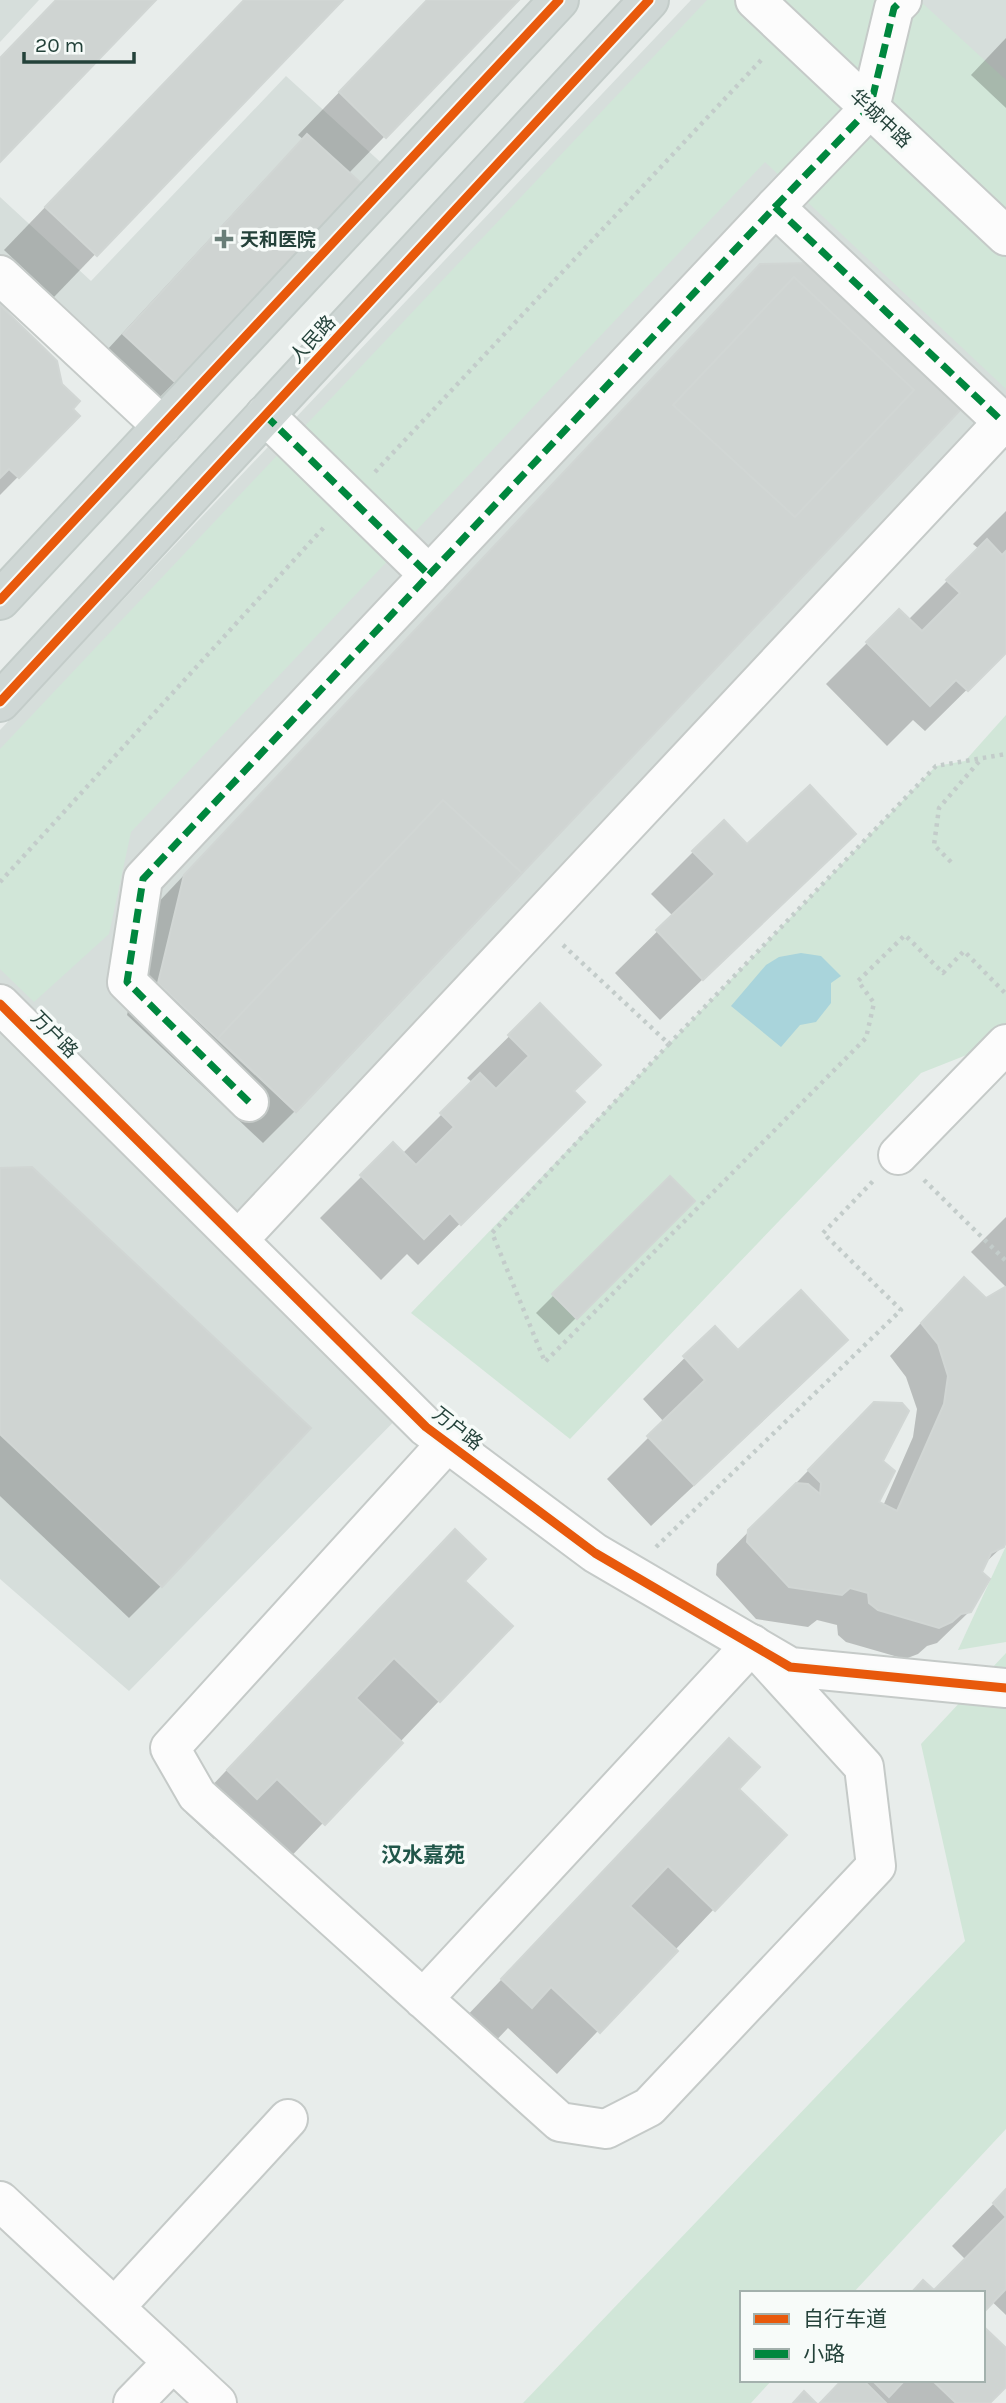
<svg xmlns="http://www.w3.org/2000/svg" width="1006" height="2403" viewBox="0 0 1006 2403" font-family="Karla,'Noto Sans SC',sans-serif">
<style>
.built{fill:#d6dedb}
.green{fill:#d1e6d8}
.water{fill:#a9d4db}
.shadow{fill:#0003}
.building{fill:#cfd4d2;stroke:#d1d6d4;stroke-width:2}
.lines{fill:none;stroke-linecap:round;stroke-linejoin:round}
.minor-casing{stroke:#c5cac8;stroke-width:42}
.major-casing{stroke:#c3ccc9;stroke-width:42}
.path{stroke:#c3ccca;stroke-width:4.5;stroke-dasharray:3.5 5;stroke-linecap:butt}
.minor{stroke:#fcfcfc;stroke-width:38}
.major{stroke:#cfd7d5;stroke-width:38}
.quiet{stroke:#00873e;stroke-width:7;stroke-dasharray:14 7;stroke-linecap:butt}
.cycleway-casing{stroke:#f7fbf9;stroke-width:13}
.cycleway{stroke:#e8590c;stroke-width:9}
.poi-dot{fill:#697e78;stroke:#f7fbf9;stroke-width:2.5}
.labels{text-anchor:middle;stroke-width:7;stroke-linejoin:round;paint-order:stroke}
.street-label{font-size:19px;fill:#24423a;stroke:#f7fbf9}
.poi-label{font-size:19px;font-weight:bold;fill:#24423a;stroke:#f7fbf9;text-anchor:start}
.neighbourhood-label{font-size:21px;font-weight:bold;fill:#1f5548;stroke:#f7fbf9}
</style>
<rect width="100%" height="100%" fill="#e8edeb"/>
<g class="built">
<polygon points="0,0 39,0 0,42"/>
<polygon points="691,0 1006,0 1006,416 236,1214 420,1395 129,1691 0,1579 0,730"/>
<polygon points="286,76 387,168 135,428 0,299 0,197 91,281"/>
</g>
<g class="green">
<polygon points="707,0 919,0 1006,80 1006,389 765,162 131,832 109,934 34,1002 0,969 0,749"/>
<polygon points="1006,715 1006,1030 992,1045 921,1073 570,1439 411,1313 936,766 965,761"/>
<polygon points="1006,1546 1006,1642 958,1650"/>
<polygon points="1006,1653 1006,2129 853,2293 742,2293 742,2380 772,2380 751,2403 523,2403 965,1941 921,1744"/>
</g>
<polygon class="water" points="801,953 821,956 841,976 831,983 831,1003 816,1022 800,1025 781,1047 731,1006 766,965 779,957"/>
<g class="shadow">
<polygon points="244,0 340,0 54,297 4,250"/>
<polygon points="428,0 517,0 348,174 175,382 133,424 82,377 266,178 304,140 298,135"/>
<polygon points="1006,38 1006,108 971,75"/>
<polygon points="728,298 295,1111 263,1143 127,1015 152,909"/>
<polygon points="0,308 78,416 0,495"/>
<polygon points="1006,511 1006,651 925,731 913,720 887,746 826,684 899,611 908,620 979,549 973,544"/>
<polygon points="747,846 812,875 660,1020 615,973 673,916 651,894 693,852"/>
<polygon points="540,1006 572,1091 583,1102 418,1265 407,1254 381,1280 320,1218 393,1145 402,1154 473,1083 467,1078"/>
<polygon points="0,1170 161,1586 129,1618 0,1496"/>
<polygon points="670,1179 692,1201 559,1335 536,1313"/>
<polygon points="1006,1217 1006,1287 971,1252"/>
<polygon points="1006,1291 1006,1538 1003,1546 983,1565 970,1611 937,1643 927,1646 918,1654 905,1659 846,1642 838,1635 837,1625 817,1620 808,1627 756,1619 716,1575 717,1564 842,1436 880,1461 877,1503 883,1506 913,1437 917,1409 906,1377 890,1356 932,1311 986,1300"/>
<polygon points="715,1328 738,1352 804,1382 651,1526 607,1479 664,1422 643,1399"/>
<polygon points="413,1574 439,1701 282,1866 234,1820 214,1839 186,1813"/>
<polygon points="688,1783 737,1789 714,1909 557,2074 508,2028 489,2048 461,2022"/>
<polygon points="1006,2191 1006,2315 983,2293 933,2292 966,2260 952,2246"/>
<polygon points="1006,2350 1006,2384 988,2403 822,2403 845,2380 983,2380"/>
</g>
<g class="building">
<polygon points="56,0 156,0 0,162 0,58"/>
<polygon points="244,0 343,0 97,256 45,207"/>
<polygon points="427,0 519,0 386,138 339,92"/>
<polygon points="307,134 361,183 176,383 123,334"/>
<polygon points="812,263 964,406 296,1112 158,983 184,875 760,264"/>
<polygon points="794,277 914,390 795,517 673,405"/>
<polygon points="0,305 57,361 62,384 80,401 73,409 80,416 19,478 9,469 0,478"/>
<polygon points="987,539 1002,555 1006,551 1006,653 968,691 956,680 930,706 866,642 899,609 922,631 960,593 946,580"/>
<polygon points="810,785 856,834 703,980 656,930 715,874 692,851 724,820 747,844"/>
<polygon points="443,800 522,873 296,1112 218,1038"/>
<polygon points="540,1003 601,1065 574,1091 585,1102 461,1225 450,1213 424,1239 360,1175 393,1142 416,1165 454,1127 440,1113 480,1073 496,1089 529,1056 508,1035"/>
<polygon points="32,1167 311,1428 162,1587 0,1434 0,1168"/>
<polygon points="670,1176 695,1201 577,1319 552,1294"/>
<polygon points="964,1277 986,1298 1005,1287 1006,1288 1006,1542 1004,1547 991,1553 982,1572 990,1579 971,1612 961,1614 952,1622 939,1628 878,1610 869,1603 868,1593 850,1588 842,1595 789,1587 747,1542 748,1530 796,1483 808,1484 820,1494 821,1483 808,1470 874,1402 902,1403 909,1411 883,1461 895,1471 879,1502 897,1511 944,1404 948,1376 938,1344 921,1323"/>
<polygon points="801,1290 848,1340 694,1485 647,1436 705,1380 683,1356 715,1326 738,1350"/>
<polygon points="455,1529 486,1559 465,1581 513,1626 440,1702 394,1658 356,1698 403,1743 325,1825 277,1779 257,1799 227,1770"/>
<polygon points="729,1738 760,1767 739,1789 787,1835 715,1911 668,1866 630,1906 678,1951 600,2033 551,1987 532,2008 501,1979"/>
<polygon points="1006,2189 1006,2217 993,2203"/>
<polygon points="1006,2217 1006,2289 983,2313 983,2293 911,2293 923,2280 934,2290"/>
<polygon points="983,2326 1006,2348 1006,2387 990,2403 956,2403 932,2380 983,2380"/>
<polygon points="842,2380 863,2380 886,2403 820,2403"/>
<polygon points="872,2380 905,2380 889,2397"/>
<polygon points="804,2391 816,2403 793,2403"/>
</g>
<g class="lines">
<defs>
<g id="minor">
<polyline points="755,0 1006,236"/>
<polyline points="775,207 870,108 894,8 902,0"/>
<polyline points="0,275 162,426"/>
<polyline points="265,415 429,575"/>
<polyline points="0,1004 426,1427 595,1553 790,1667 1006,1688"/>
<polyline points="249,1102 127,982 143,879 775,207 1003,422"/>
<polyline points="898,1155 1006,1044"/>
<polyline points="238,1240 1006,419"/>
<polyline points="423,1999 752,1644 864,1767 876,1866 649,2107 606,2129 560,2122 197,1795 170,1748 447,1443"/>
<polyline points="0,2201 217,2403"/>
<polyline points="115,2307 288,2119"/>
<polyline points="133,2403 173,2362"/>
</g>
<g id="major">
<polyline points="0,600 559,0"/>
<polyline points="0,702 649,0"/>
</g>
</defs>
<use href="#minor" class="minor-casing"/>
<use href="#major" class="major-casing"/>
<g class="path">
<polyline points="375,472 764,57"/>
<polyline points="951,862 934,845 939,808 982,758"/>
<polyline points="0,882 326,525"/>
<polyline points="563,945 669,1044 936,766 1006,754"/>
<polyline points="669,1044 492,1233 545,1362 866,1038 874,1003 858,981 905,935 943,973 964,951 1006,994"/>
<polyline points="924,1180 1006,1261"/>
<polyline points="656,1547 901,1310 823,1233 874,1180"/>
</g>
<use href="#minor" class="minor"/>
<use href="#major" class="major"/>
<g class="quiet">
<polyline points="775,207 870,108 894,8 902,0"/>
<polyline points="265,415 429,575"/>
<polyline points="249,1102 127,982 143,879 775,207 1003,422"/>
</g>
<defs>
<g id="cycleway">
<polyline points="0,600 559,0"/>
<polyline points="0,702 649,0"/>
<polyline points="0,1004 426,1427 595,1553 790,1667 1006,1688"/>
</g>
</defs>
<use href="#cycleway" class="cycleway-casing"/>
<use href="#cycleway" class="cycleway"/>
</g>
<path class="poi-dot" d="M220.5 228.5h7v7h7v7h-7v7h-7v-7h-7v-7h7z"/>
<g class="labels">
<g class="street-label">
<text transform="translate(881 118) rotate(43)" y="7">华城中路</text>
<text transform="translate(312 339) rotate(-47)" y="7">人民路</text>
<text transform="translate(55 1034) rotate(45)" y="7">万户路</text>
<text transform="translate(458 1428) rotate(38)" y="7">万户路</text>
</g>
<g class="poi-label">
<text x="240" y="246">天和医院</text>
</g>
<g class="neighbourhood-label">
<text x="423" y="1862">汉水嘉苑</text>
</g>
</g>
<rect x="740" y="2291" width="245" height="91" fill="#f7fbf9" stroke="#a3b1ad" stroke-width="2"/>
<rect x="754" y="2314" width="35" height="10" fill="#e8590c" stroke="#a3b1ad" stroke-width="2"/>
<text x="803" y="2326" font-size="21" fill="#24423a">自行车道</text>
<rect x="754" y="2349" width="35" height="10" fill="#00873e" stroke="#a3b1ad" stroke-width="2"/>
<text x="803" y="2361" font-size="21" fill="#24423a">小路</text>
<path d="M24 52v10h110v-10" fill="none" stroke="#24423a" stroke-width="3.5"/>
<text x="35" y="52" font-size="21" fill="#24423a" stroke="#f7fbf9" stroke-width="5" paint-order="stroke">20 m</text>
</svg>
